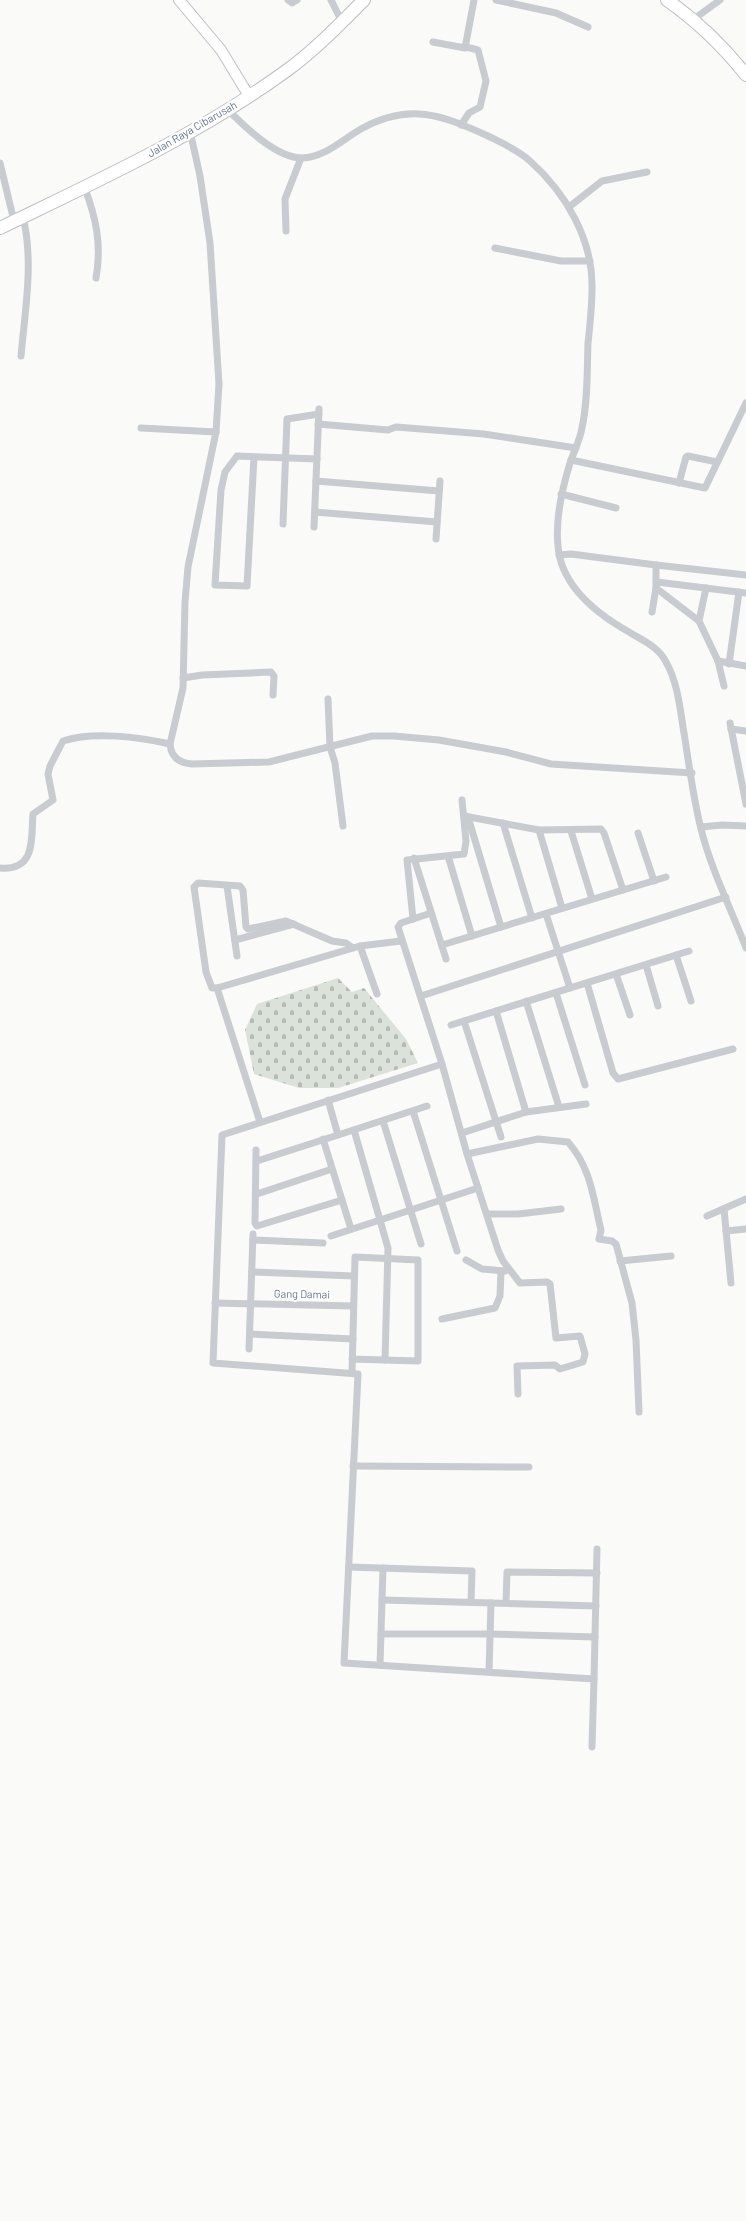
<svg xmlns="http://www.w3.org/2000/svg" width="746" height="2221" viewBox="0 0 746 2221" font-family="Barlow,sans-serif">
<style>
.cemetery{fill:url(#cemetery-stones)}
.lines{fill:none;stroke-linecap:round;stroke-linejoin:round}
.secondary-casing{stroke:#bcc0c6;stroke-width:12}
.primary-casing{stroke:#bbbec3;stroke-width:14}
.street{stroke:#c8cbd0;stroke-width:7}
.secondary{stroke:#fff;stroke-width:10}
.primary{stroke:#fff;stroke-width:12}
.labels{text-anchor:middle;stroke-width:4;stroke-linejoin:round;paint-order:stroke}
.street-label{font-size:11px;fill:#67768b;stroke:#fff}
</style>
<defs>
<pattern id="cemetery-stones" width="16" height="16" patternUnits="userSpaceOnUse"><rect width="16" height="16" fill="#dbe2d9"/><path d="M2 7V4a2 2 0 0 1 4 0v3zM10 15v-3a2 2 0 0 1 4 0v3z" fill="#b5bcb6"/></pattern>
</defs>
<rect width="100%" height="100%" fill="#fafaf8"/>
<polygon class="cemetery" points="338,978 352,992 364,988 406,1039 418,1063 338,1088 299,1088 254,1074 245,1030 257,1004"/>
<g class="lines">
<defs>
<polyline id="secondary" points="179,0 221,50 249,96"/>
<g id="primary">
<path d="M667,0C697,21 723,46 746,75"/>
<path d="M0,228C97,181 198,135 286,71C315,50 339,25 364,0"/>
</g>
</defs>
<use href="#secondary" class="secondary-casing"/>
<use href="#primary" class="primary-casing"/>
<g class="street">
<polyline points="288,0 292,3 297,0"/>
<polyline points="331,0 342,22"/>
<polyline points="496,0 556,13 588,27"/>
<polyline points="694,19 720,0"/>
<polyline points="433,42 465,48 474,0"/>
<path d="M227,109C244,126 276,158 302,158C324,158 343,139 361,129C409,102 442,115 488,136C502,143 518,150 530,161C566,193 593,240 592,288C592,307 590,325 588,343C587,371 588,400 582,428C580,440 574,451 570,463C562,489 555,518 558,546C561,586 597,614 629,632C642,640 659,647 666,662C678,683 680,709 684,733C689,764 693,797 701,829C711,869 731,909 746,948"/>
<polyline points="461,125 469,113 480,107 486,81 478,50 466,47"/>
<polyline points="190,131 200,176 210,243 219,384 216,432"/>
<polyline points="0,163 14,221"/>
<path d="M84,186C96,217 102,245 96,278"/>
<polyline points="569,207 602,181 647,172"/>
<polyline points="286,231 285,199 301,158"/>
<polyline points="495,248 561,261 590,261"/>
<path d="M21,356C25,310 34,262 23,217"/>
<polyline points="318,424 388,430 396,427 484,434 576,448"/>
<path d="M141,428L216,432L188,567L185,602L183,688L170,744C171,758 180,763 192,764L269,762L372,736H394L439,740L506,752L551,764L692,773"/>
<polyline points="254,457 247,586 215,585 221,490 225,472 237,456 317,459"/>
<polyline points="571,460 705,488 746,403"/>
<polyline points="316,481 439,491"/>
<polyline points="679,483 686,457 688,456 717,462"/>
<polyline points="561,494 616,508"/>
<polyline points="315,512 437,522"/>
<polyline points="283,524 287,419 319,414"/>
<polyline points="314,527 319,409"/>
<polyline points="436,539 440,481"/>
<polyline points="559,555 571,554 656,565 656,588 652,612"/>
<polyline points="656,565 746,575"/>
<polyline points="657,582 746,593"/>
<polyline points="656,588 699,621 718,661 724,686"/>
<polyline points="699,621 706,588"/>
<polyline points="718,661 746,666"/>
<polyline points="729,664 739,592"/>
<polyline points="183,678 202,675 271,672 274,676 273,695"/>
<polyline points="328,699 330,747 335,763 343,826"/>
<polyline points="730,723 746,804"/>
<polyline points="731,729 746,731"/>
<polyline points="464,816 539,830 601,829 604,833 623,890"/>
<polyline points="468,817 501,927"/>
<polyline points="503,823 532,918"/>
<polyline points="701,827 722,825 746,826"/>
<polyline points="539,830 562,908"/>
<polyline points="571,831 592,899"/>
<polyline points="638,833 654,881"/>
<polyline points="448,856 472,936"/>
<polyline points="414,858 446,959"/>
<path d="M0,868C36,871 31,839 33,814L53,800L48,774L50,766L63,741C93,731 139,737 170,744"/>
<polyline points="227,886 237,956"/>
<polyline points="431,913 401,923 398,927 442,1064 467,1154 498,1250 503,1261 520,1283 547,1282 550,1284 556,1338 580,1336 585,1354 583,1362 560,1369 555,1365 517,1366 518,1394"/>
<polyline points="546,914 570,988"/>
<polyline points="413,919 407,860 464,854 466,841 462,800"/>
<polyline points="235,940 294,924"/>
<polyline points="442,945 666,877"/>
<polyline points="360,946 401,941"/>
<polyline points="353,948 346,943 332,941 286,921 248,929 246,927 243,890 240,886 198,883 194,887 206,972 212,988 217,988 360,946 377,994"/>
<polyline points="676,955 691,1001"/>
<polyline points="646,965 658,1006"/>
<polyline points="616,974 630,1015"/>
<polyline points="587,983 613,1073 618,1079 733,1049"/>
<polyline points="217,988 260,1122"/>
<polyline points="556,993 585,1085"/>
<polyline points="421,996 726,897"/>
<polyline points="526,1001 559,1107"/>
<polyline points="496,1011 526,1112"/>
<polyline points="464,1021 501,1137"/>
<polyline points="451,1025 689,951"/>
<polyline points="442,1064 222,1135 213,1363 358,1374 344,1663 594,1679 592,1747"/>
<polyline points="413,1111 457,1251"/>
<polyline points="383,1121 421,1244"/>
<polyline points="354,1130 388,1248 385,1360"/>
<polyline points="462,1133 526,1112 586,1104"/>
<polyline points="338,1135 427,1106"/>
<polyline points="323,1139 351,1229"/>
<polyline points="256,1150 255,1223 257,1226 342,1200"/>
<path d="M467,1154L538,1139L568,1142C591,1168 593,1197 601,1230L599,1239L612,1241L616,1244L632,1303L636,1340L639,1412"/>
<polyline points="257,1161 338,1135 328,1100"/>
<polyline points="257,1194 332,1169"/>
<polyline points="724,1209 731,1283"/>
<polyline points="487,1214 518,1214 561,1209"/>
<polyline points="707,1216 746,1199"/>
<polyline points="726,1231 746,1229"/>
<polyline points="331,1236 478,1188"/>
<polyline points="253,1240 323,1243"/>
<polyline points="466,1260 482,1269 505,1271"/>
<polyline points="620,1261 671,1256"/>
<polyline points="252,1272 354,1276"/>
<polyline points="215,1303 353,1306"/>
<polyline points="442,1319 495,1308 500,1296 501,1271"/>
<polyline points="250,1334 353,1339"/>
<polyline points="249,1349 253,1234"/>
<polyline points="352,1373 355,1257 418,1260 418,1361 352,1359"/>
<polyline points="353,1466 529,1467"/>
<polyline points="349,1567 472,1571 471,1602"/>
<polyline points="382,1600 596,1606"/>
<polyline points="506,1603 507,1572 597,1573"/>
<polyline points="381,1634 490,1634 595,1637"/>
<polyline points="380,1665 383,1568"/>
<polyline points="489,1672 491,1603"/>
<polyline points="594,1679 597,1549"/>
</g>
<use href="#secondary" class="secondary"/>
<use href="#primary" class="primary"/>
</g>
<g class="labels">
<g class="street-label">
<text transform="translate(192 129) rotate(-30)" y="4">Jalan Raya Cibarusah</text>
<text transform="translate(302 1294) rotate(1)" y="4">Gang Damai</text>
</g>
</g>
</svg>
